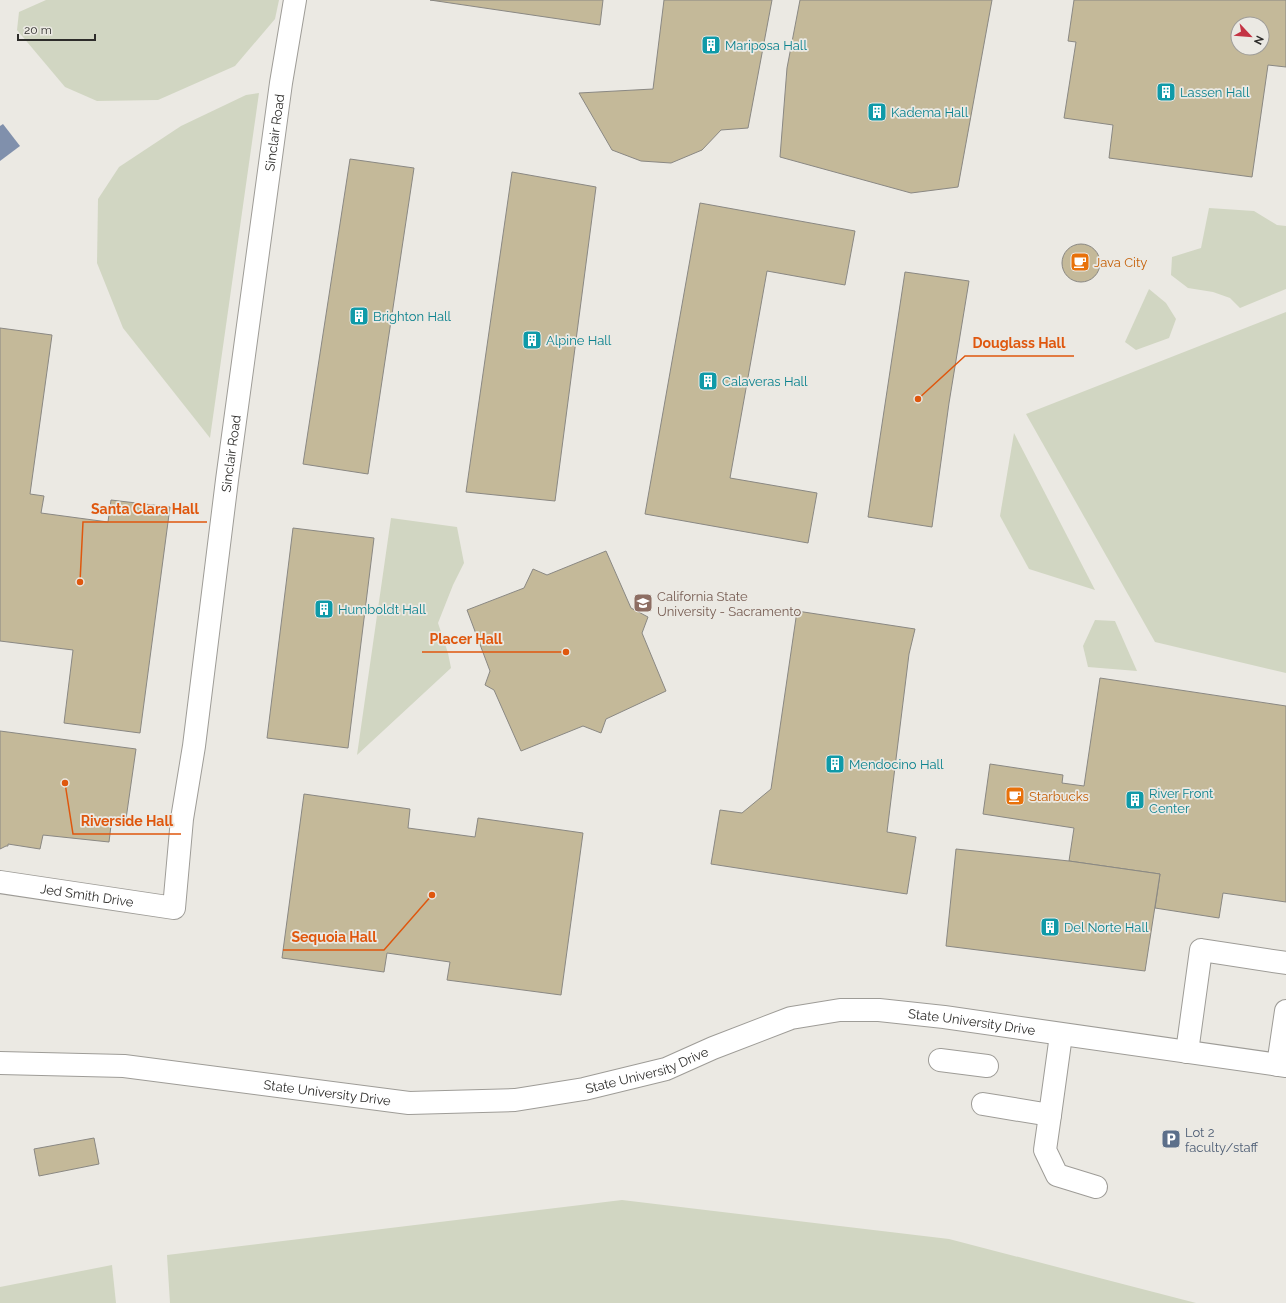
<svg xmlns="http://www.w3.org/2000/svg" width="1286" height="1303" viewBox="0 0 1286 1303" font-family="Raleway,sans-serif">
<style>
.green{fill:#d1d6c2}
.water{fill:#8090ac}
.building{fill:#c4b999;stroke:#8a8883;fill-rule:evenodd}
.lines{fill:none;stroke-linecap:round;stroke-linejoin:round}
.minor-casing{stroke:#9e9c97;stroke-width:24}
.minor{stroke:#fff;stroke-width:22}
.labels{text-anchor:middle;stroke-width:3.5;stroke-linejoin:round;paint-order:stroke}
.culture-label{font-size:13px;fill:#0d838f;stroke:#ebe9e3;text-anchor:start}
.street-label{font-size:13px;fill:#2d2c2a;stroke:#ebe9e3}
.food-label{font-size:13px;fill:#c56008;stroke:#ebe9e3;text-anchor:start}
.education-label{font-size:13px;fill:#785e54;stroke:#ebe9e3;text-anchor:start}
.service-label{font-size:13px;fill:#4e5e75;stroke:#ebe9e3;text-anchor:start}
.leader{fill:none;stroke:#df570e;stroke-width:1.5}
.callout-dot{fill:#df570e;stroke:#ebe9e3;stroke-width:1.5}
.callout-label{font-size:14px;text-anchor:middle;font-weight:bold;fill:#df570e;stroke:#ebe9e3;stroke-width:3.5;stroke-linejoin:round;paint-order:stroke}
</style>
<rect width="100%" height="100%" fill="#ebe9e3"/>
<g class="green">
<polygon points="46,0 279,0 275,19 235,66 158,100 97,101 65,87 17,30 19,12"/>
<polygon points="259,93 210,438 123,328 97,263 98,199 119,167 181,126 246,95"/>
<polygon points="1209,208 1254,211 1277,225 1286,226 1286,289 1240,308 1230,298 1213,292 1188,288 1171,275 1172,257 1201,248"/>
<polygon points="1149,289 1166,303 1176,319 1169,338 1136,350 1125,342"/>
<polygon points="1286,312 1286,673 1155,642 1026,414"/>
<polygon points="1014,433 1095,590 1029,569 1000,516"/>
<polygon points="391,518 457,527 464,563 453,585 438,623 448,653 451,668 357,755"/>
<polygon points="1095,620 1115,621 1137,671 1088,667 1083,646"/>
<polygon points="622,1200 949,1239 1196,1303 170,1303 167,1255"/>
<polygon points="112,1265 116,1303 0,1303 0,1287"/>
</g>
<polygon class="water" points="3,124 20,146 0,161 0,126"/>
<g class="building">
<polygon points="430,0 603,0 600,25"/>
<polygon points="664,0 772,0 748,128 721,130 702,150 671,163 641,161 612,150 579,93 653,89"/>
<polygon points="800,0 992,0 958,187 911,193 780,157 787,68"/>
<path d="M1074,0H1286V67L1268,65L1252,177L1109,158L1113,125L1064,118L1076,42L1068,41ZM1238,24H1262V48H1238Z"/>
<polygon points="350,159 414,168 368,474 303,464"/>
<polygon points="512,172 596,187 555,501 466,492"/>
<polygon points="700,203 855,231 845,285 767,271 730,478 817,493 808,543 645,514"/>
<circle cx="1081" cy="263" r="19"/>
<polygon points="905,272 969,281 949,403 932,527 868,517"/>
<polygon points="0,328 52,335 30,494 44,496 41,513 108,522 111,500 170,507 140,733 64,723 73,650 0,641"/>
<polygon points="293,528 374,538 348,748 267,738"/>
<polygon points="606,551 631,608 648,617 642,633 666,691 606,719 601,733 583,726 521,751 494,690 485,685 490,671 467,610 524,588 533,569 547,575"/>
<polygon points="797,611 915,629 909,654 887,832 916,837 907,894 711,864 720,810 742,813 771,789"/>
<polygon points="1100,678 1286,706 1286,902 1223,893 1219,918 1155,908 1160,874 1069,861 1074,828 983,814 990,764 1063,775 1062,783 1084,786"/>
<polygon points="0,731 136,749 126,819 112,817 109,842 43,835 40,849 8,844 8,846 6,846 0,849"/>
<polygon points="304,794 410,809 408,828 475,837 478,818 583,833 561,995 447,980 450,962 387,953 384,972 282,958"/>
<polygon points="956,849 1069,861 1160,874 1145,971 946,946"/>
<polygon points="94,1138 99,1164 39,1176 34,1149"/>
</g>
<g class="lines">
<defs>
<g id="minor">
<path id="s1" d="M0,882L174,908L182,819L194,746L227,480L281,83L295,0"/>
<polyline points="1187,1052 1201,950 1286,963"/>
<polyline points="940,1060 987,1066"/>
<path id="s2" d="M0,1063L124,1066L409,1103L515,1100L584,1089L666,1069L713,1048L791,1018L840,1010H879L944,1017L1286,1066"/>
<polyline points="1278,1065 1286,1011"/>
<polyline points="983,1104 1050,1115 1061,1035"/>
<polyline points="1050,1115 1045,1150 1057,1175 1096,1187"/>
</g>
</defs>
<use href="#minor" class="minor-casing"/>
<use href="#minor" class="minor"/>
</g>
<defs>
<symbol id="building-square" viewBox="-11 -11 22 22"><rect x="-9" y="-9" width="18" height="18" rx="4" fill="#0f9aa8" stroke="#ebe9e3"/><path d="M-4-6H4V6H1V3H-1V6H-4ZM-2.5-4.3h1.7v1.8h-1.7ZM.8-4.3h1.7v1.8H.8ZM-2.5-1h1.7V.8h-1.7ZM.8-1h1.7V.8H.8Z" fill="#fff"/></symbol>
<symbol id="cafe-square" viewBox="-11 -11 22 22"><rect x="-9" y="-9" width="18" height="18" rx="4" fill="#e8710a" stroke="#ebe9e3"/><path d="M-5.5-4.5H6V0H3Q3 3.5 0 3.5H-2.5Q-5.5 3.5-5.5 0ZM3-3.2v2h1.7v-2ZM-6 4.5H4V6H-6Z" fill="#fff"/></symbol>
<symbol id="university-square" viewBox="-11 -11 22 22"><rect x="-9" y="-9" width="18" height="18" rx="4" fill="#8d6e63" stroke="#ebe9e3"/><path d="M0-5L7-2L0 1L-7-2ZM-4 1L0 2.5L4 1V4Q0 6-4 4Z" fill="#fff"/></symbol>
<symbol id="parking-square" viewBox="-11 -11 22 22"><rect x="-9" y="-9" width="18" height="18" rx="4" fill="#5c6f8a" stroke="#ebe9e3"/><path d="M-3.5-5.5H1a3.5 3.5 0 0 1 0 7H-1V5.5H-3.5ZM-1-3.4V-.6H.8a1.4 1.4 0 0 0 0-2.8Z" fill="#fff"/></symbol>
</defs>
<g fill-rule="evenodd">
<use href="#building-square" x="700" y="34" width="22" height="22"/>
<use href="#building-square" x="1155" y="81" width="22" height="22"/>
<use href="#building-square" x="866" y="101" width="22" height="22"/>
<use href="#cafe-square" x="1069" y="251" width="22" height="22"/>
<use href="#building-square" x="348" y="305" width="22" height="22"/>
<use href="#building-square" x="521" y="329" width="22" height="22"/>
<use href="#building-square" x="697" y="370" width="22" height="22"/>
<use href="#university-square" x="632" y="592" width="22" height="22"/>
<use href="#building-square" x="313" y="598" width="22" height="22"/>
<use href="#building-square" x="824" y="753" width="22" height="22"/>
<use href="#cafe-square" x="1004" y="785" width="22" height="22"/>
<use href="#building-square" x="1124" y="789" width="22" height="22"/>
<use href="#building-square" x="1039" y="916" width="22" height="22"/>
<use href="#parking-square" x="1160" y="1128" width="22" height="22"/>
</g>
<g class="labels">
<g class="culture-label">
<text x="725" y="50">Mariposa Hall</text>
<text x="1180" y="97">Lassen Hall</text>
<text x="891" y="117">Kadema Hall</text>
<text x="373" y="321">Brighton Hall</text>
<text x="546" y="345">Alpine Hall</text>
<text x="722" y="386">Calaveras Hall</text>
<text x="338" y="614">Humboldt Hall</text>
<text x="849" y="769">Mendocino Hall</text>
<text x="1149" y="798">River Front<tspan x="1149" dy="15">Center</tspan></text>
<text x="1064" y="932">Del Norte Hall</text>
</g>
<g class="street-label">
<text dy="5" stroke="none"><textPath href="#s1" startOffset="958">Sinclair Road</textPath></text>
<text dy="5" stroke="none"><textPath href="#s1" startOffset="634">Sinclair Road</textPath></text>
<text dy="5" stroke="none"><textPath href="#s1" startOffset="88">Jed Smith Drive</textPath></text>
<text dy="5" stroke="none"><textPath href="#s2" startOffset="989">State University Drive</textPath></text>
<text dy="5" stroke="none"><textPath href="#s2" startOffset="653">State University Drive</textPath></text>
<text dy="5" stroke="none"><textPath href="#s2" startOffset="329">State University Drive</textPath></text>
</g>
<g class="food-label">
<text x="1094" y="267">Java City</text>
<text x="1029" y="801">Starbucks</text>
</g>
<g class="education-label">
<text x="657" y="601">California State<tspan x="657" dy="15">University - Sacramento</tspan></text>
</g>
<g class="service-label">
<text x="1185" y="1137">Lot 2<tspan x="1185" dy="15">faculty/staff</tspan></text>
</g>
</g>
<path class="leader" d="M918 399L965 356H1074M80 582L83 522H207M566 652L511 652H422M65 783L73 834H181M432 895L384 950H283"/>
<g class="callout-dot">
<circle cx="918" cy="399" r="4"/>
<circle cx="80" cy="582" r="4"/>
<circle cx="566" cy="652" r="4"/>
<circle cx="65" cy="783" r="4"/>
<circle cx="432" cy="895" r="4"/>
</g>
<g class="callout-label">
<text x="1019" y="348">Douglass Hall</text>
<text x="145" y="514">Santa Clara Hall</text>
<text x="466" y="644">Placer Hall</text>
<text x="127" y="826">Riverside Hall</text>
<text x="334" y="942">Sequoia Hall</text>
</g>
<g transform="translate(1250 36) rotate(116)"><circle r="19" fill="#ebe9e3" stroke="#9f9d99"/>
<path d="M0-3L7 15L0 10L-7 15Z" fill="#c43444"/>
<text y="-6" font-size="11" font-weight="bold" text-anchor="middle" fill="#2d2c2a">N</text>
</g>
<path d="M18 34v6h77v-6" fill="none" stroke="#2d2c2a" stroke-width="2"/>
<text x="24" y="34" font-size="12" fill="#2d2c2a" stroke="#ebe9e3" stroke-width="3" paint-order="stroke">20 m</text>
</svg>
